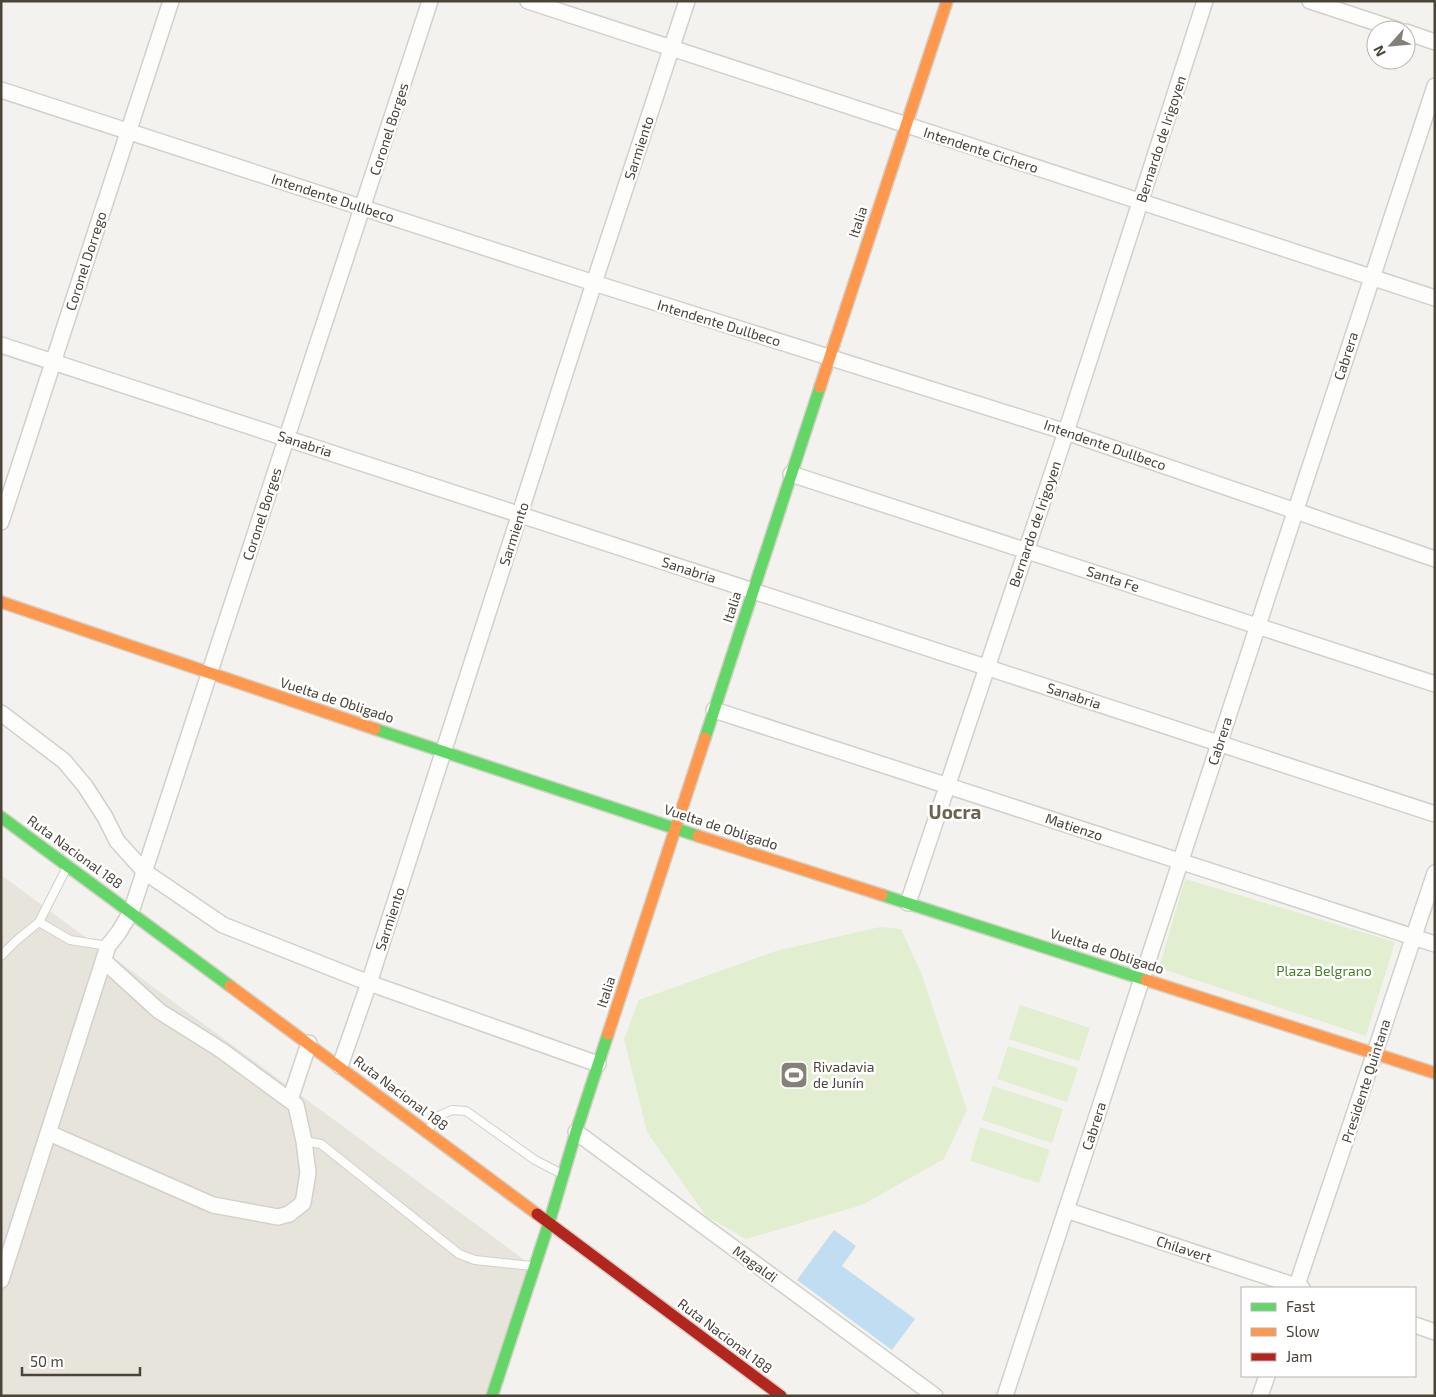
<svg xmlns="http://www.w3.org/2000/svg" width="1436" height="1397" viewBox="0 0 1436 1397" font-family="'Exo 2',sans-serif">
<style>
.residential{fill:#e7e4dc}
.green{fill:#e1eecf}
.water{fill:#c0ddf1}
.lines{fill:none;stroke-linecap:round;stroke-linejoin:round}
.lane-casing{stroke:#d2d0cb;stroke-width:10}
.street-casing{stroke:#d2d0cb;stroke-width:18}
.fast-casing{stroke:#d3cfc5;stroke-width:14}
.slow-casing{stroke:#d3cfc5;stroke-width:14}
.jam-casing{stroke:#d3cfc5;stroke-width:14}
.lane{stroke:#fdfdfc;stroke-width:8}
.street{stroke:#fdfdfc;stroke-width:15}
.fast{stroke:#63d668;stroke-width:11}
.slow{stroke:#ff974d;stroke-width:11}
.jam{stroke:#b3261e;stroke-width:11}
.labels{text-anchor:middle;stroke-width:5;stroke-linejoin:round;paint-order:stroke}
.street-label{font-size:14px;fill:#4b4439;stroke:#fff}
.park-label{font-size:14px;fill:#4a7f2a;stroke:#fff}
.poi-label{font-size:14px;fill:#4b4439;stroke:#fff;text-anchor:start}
.district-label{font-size:19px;font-weight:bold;fill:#6e6250;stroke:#fff}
</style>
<rect width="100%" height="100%" fill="#f4f2ee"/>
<polygon class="residential" points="1,875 534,1267 492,1396 1,1396"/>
<g class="green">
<polygon points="1185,879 1395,942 1366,1036 1159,968"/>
<polygon points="880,927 901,929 922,975 967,1110 944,1159 862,1205 746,1239 706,1216 647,1132 624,1039 639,1000 776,951"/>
<polygon points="1020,1005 1090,1028 1079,1061 1009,1039"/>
<polygon points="1008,1046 1078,1068 1067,1102 997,1079"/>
<polygon points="993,1086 1063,1109 1052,1143 982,1120"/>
<polygon points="980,1127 1050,1150 1039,1183 970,1161"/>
</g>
<polygon class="water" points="834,1230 856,1246 842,1266 915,1319 892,1350 797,1280"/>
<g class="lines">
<defs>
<g id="lane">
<polyline points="39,922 65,871"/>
<polyline points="1,956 17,940 39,922 70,940 108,946"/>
<polyline points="429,1128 441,1115 452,1110 466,1111 535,1160 562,1174"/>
<polyline points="304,1141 321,1144 459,1254 475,1260 532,1266"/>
</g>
<g id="street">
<polyline points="528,1 1435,298"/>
<polyline points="1310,1 1398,30"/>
<polyline points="1406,32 1435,42"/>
<polyline points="1,90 594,283 1066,432 1435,559"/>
<polyline points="1,345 1435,814"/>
<polyline points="791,474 1435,684"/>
<polyline points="1,522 171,1"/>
<polyline points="714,710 1435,944"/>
<polyline points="1,713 64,761 85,786 105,817 117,841 145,872 223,925 369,983 598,1064"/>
<polyline points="908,903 1066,432 1205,1"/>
<polyline points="340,1066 369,983 594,283 687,1"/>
<polyline points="290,1100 309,1043"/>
<polyline points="576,1132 935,1396"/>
<polyline points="49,1133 213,1205 278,1217 289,1214 303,1203 308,1173 304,1141 296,1105 221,1050 159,1011 104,961"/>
<polyline points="1066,1210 1302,1288"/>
<polyline points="1,1280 108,946 119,932 131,912 430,1"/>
<polyline points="1296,1288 1435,873"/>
<polyline points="1415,1325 1435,1332"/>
<polyline points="1005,1396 1435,86"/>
<polyline points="1260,1396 1267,1376"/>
</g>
<g id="fast">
<polyline points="375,729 698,836"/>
<polyline points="705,738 820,387"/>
<polyline points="1,817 230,986"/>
<polyline points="882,895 1146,980"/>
<polyline points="492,1396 549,1223 576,1132 608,1034"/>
</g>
<g id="slow">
<polyline points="820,387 947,1"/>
<polyline points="1,602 375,729"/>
<polyline points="698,836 882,895"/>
<polyline points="1146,980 1435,1073"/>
<polyline points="230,986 537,1214"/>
<polyline points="608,1034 705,738"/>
</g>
<polyline id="jam" points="537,1214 781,1396"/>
</defs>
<use href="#lane" class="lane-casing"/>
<use href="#street" class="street-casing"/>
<use href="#fast" class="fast-casing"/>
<use href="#slow" class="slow-casing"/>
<use href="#jam" class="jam-casing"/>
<use href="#lane" class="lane"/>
<use href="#street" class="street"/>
<use href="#fast" class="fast"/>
<use href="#slow" class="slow"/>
<use href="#jam" class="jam"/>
</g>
<defs>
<symbol id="stadium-square" viewBox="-11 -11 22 22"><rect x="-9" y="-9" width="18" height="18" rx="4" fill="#868178" stroke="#fff"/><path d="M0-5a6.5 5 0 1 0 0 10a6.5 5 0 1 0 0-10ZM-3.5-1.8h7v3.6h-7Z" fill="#fff"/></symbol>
</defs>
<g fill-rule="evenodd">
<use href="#stadium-square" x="778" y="1059" width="32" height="32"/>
</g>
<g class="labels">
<g class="street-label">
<text transform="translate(389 129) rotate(-72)" y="5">Coronel Borges</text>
<text transform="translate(1161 139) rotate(-72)" y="5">Bernardo de Irigoyen</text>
<text transform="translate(639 148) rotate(-72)" y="5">Sarmiento</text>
<text transform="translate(981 150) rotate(18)" y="5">Intendente Cichero</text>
<text transform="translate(333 198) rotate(18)" y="5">Intendente Dullbeco</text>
<text transform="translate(858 222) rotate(-72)" y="5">Italia</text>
<text transform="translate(86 261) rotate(-72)" y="5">Coronel Dorrego</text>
<text transform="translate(719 323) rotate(17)" y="5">Intendente Dullbeco</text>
<text transform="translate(1346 356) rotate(-72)" y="5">Cabrera</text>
<text transform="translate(305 444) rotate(18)" y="5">Sanabria</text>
<text transform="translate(1105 445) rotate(19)" y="5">Intendente Dullbeco</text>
<text transform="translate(262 514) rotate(-72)" y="5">Coronel Borges</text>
<text transform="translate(1035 524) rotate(-71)" y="5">Bernardo de Irigoyen</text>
<text transform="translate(514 534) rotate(-72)" y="5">Sarmiento</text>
<text transform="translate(689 570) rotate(18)" y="5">Sanabria</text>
<text transform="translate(1113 579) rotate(18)" y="5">Santa Fe</text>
<text transform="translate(732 607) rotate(-72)" y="5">Italia</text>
<text transform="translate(1074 696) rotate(18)" y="5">Sanabria</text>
<text transform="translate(337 700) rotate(18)" y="5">Vuelta de Obligado</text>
<text transform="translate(1220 741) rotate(-72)" y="5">Cabrera</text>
<text transform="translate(721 827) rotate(18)" y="5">Vuelta de Obligado</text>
<text transform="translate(1074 827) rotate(18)" y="5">Matienzo</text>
<text transform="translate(75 852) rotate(36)" y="5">Ruta Nacional 188</text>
<text transform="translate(390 919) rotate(-72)" y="5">Sarmiento</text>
<text transform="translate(1107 951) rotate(18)" y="5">Vuelta de Obligado</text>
<text transform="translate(606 992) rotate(-72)" y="5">Italia</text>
<text transform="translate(1366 1081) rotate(-72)" y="5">Presidente Quintana</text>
<text transform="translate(401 1093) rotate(37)" y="5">Ruta Nacional 188</text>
<text transform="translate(1094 1126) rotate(-72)" y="5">Cabrera</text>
<text transform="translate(1184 1249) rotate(18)" y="5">Chilavert</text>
<text transform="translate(755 1264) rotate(36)" y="5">Magaldi</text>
<text transform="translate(725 1336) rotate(37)" y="5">Ruta Nacional 188</text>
</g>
<g class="park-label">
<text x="1324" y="976">Plaza Belgrano</text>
</g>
<g class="poi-label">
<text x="813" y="1072">Rivadavia<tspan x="813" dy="16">de Junín</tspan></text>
</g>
<g class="district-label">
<text x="955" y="819">Uocra</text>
</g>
</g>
<rect width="1436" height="1397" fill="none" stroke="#4b4439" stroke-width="5"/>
<rect x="1241" y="1287" width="175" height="90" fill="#ffffff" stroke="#b7b4b0"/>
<rect x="1251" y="1303" width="25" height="8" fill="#63d668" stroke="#b7b4b0"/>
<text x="1286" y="1312" font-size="15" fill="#4b4439">Fast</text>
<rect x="1251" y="1328" width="25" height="8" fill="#ff974d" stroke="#b7b4b0"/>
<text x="1286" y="1337" font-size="15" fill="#4b4439">Slow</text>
<rect x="1251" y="1353" width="25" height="8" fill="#b3261e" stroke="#b7b4b0"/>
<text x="1286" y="1362" font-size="15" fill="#4b4439">Jam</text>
<g transform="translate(1391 45) rotate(243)"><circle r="24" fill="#ffffff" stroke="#b7b4b0"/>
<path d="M0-4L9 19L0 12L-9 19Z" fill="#868178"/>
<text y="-8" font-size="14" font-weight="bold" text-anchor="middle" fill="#4b4439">N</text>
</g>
<path d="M22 1367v8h118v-8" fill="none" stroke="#4b4439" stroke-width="2.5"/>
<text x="30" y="1367" font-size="15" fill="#4b4439" stroke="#ffffff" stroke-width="4" paint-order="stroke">50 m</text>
</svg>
